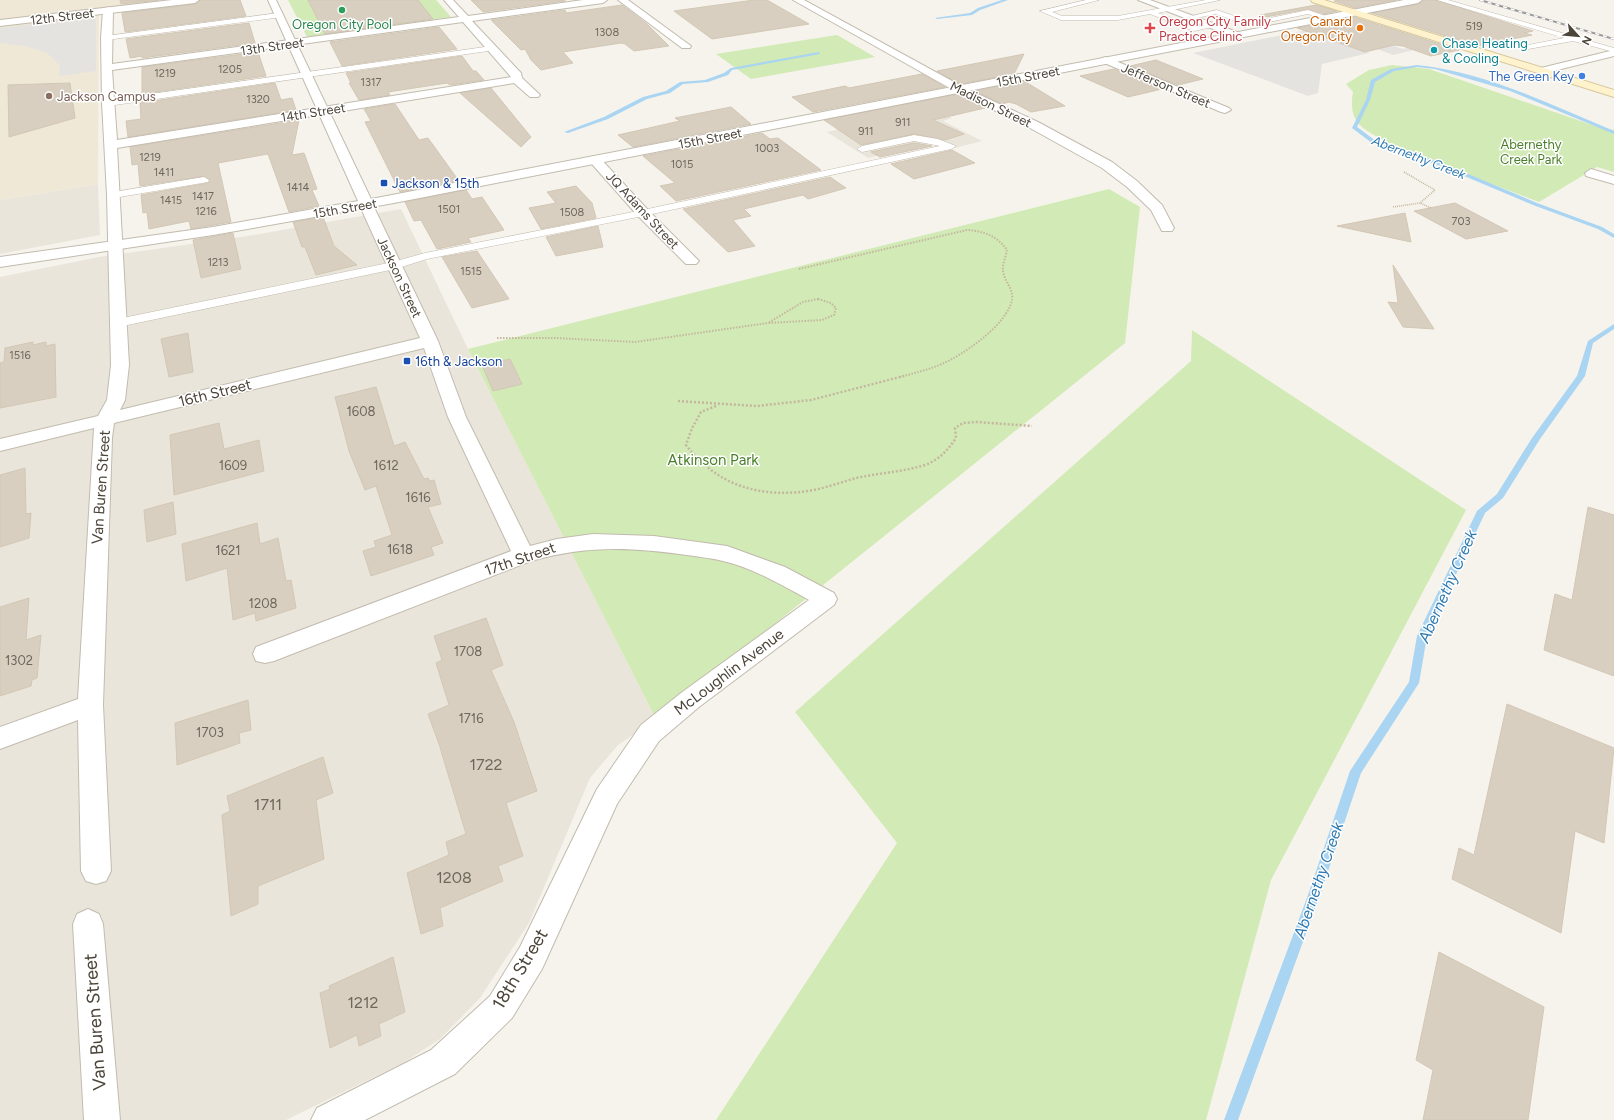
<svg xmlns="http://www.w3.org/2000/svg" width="1614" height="1120" viewBox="0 0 1614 1120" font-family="Figtree,sans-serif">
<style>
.residential{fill:#eae5da}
.education{fill:#efe8d6}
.green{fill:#d2eab5}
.parking{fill:#e5e3e0}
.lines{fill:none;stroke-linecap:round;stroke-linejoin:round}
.stream{fill:#a9d4f2;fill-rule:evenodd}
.building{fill:#d8cfc1;stroke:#d3c7b4}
.service-casing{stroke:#c2bbae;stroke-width:1}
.minor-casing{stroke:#c2bbae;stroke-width:2}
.tertiary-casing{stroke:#c2bbae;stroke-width:2}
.secondary-casing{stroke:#d6c79b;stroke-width:2}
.path-far2{stroke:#c4b79f;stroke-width:1.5;stroke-dasharray:1 1;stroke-linecap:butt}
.path-far1{stroke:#c4b79f;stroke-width:2;stroke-dasharray:1.5 1.5;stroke-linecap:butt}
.path{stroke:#c4b79f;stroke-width:2.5;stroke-dasharray:2 2;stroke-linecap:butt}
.service{fill:#fff;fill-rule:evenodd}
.minor{fill:#fff;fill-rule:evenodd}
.tertiary{fill:#fff;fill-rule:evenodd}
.secondary{fill:#fff3cd;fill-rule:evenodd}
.rail-casing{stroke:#9a9a9a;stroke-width:2}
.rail{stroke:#fff;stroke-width:1.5;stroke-dasharray:4;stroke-linecap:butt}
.leisure-dot{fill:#2e9e5b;stroke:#fff;stroke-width:1.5}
.health-dot{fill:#e0444e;stroke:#fff;stroke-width:1.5}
.food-dot{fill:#e8710a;stroke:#fff;stroke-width:1.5}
.culture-dot{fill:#0f9aa8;stroke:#fff;stroke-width:1.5}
.shop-dot{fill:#3f7fe0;stroke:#fff;stroke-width:1.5}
.education-dot{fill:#8d6e63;stroke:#fff;stroke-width:1.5}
.transit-dot{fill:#1a4fb4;stroke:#fff;stroke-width:1.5}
.labels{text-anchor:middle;stroke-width:3;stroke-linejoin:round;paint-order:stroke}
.far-number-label{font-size:11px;fill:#6e675b}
.far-street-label{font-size:13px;fill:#4b4439;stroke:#fff}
.far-health-label{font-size:13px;fill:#be3a42;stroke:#fff;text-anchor:start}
.far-food-label{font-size:13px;fill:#c56008;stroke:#fff;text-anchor:end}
.far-leisure-label{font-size:13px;fill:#27864d;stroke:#fff}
.far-culture-label{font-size:13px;fill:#0d838f;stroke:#fff;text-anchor:start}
.far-shop-label{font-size:13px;fill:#366cbe;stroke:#fff;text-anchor:end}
.far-education-label{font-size:13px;fill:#785e54;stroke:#fff;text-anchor:start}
.far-park-label{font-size:13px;fill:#4a7f2a;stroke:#fff}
.far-water-label{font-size:13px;font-style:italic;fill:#2e7ab2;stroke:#fff}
.far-transit-label{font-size:13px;fill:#164399;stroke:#fff;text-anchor:start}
.number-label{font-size:13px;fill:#6e675b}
.street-label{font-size:15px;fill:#4b4439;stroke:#fff}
.park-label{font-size:15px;fill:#4a7f2a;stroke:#fff}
.water-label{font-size:16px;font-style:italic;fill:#2e7ab2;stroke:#fff}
.near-number-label{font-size:16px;fill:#6e675b}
.near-street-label{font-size:18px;fill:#4b4439;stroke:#fff}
</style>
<rect width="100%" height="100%" fill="#f6f3ec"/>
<g class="residential">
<polygon points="933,108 952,118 943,121 982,141 947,150 934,143 868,158 827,132"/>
<polygon points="98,184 100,235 0,254 0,200"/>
<polygon points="401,209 468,349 656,719 618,745 590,778 529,923 480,998 440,1039 403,1063 286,1120 0,1120 0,277 99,257 248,236"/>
</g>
<polygon class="education" points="0,0 173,0 99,9 98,184 0,200"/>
<g class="green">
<polygon points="288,0 436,0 451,17 307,37"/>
<polygon points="837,35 875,57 751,79 716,54"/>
<path d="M1392,65L1429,69L1598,127L1614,130V172L1597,167L1539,202L1452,169C1445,163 1440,164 1433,161C1416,155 1374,138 1361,126C1351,118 1351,103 1353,92L1346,84L1369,70Z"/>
<polygon points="1109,189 1140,207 1125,343 656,719 468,349"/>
<polygon points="1192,330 1466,510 1271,880 1206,1120 716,1120 897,843 795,712 1191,361"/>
</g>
<g class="parking">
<polygon points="96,16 96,71 59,76 60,65 47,53 25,46 0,43 0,28"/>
<polygon points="1331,25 1403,49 1408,48 1414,50 1393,55 1377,49 1342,44 1369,53 1322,64 1318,93 1308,96 1193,53"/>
</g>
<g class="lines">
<g class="stream">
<polygon points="1002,0 1008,0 980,10 972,15 937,19 935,18 970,13 978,8"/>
<polygon points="819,52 820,54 732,70 728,75 708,82 683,84 670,93 647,99 608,119 568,133 564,132 604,117 643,97 666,91 680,82 705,80 724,73 731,68"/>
<path d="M1417,65C1486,72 1551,105 1614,131V134L1510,91L1435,69L1417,67L1394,71L1375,82L1370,100L1357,127L1376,141L1442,163L1537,203L1602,227L1614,234V238L1598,229L1533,205L1438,165L1372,143L1352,128L1366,100L1371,80L1391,69Z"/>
<polygon points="1614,324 1614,329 1593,343 1585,376 1540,439 1503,498 1485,513 1427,636 1419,683 1361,773 1320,895 1238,1120 1224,1120 1308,895 1350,771 1409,682 1417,636 1477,511 1497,494 1532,438 1577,376 1588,341"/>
</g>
</g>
<g class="building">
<polygon points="120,0 159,0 121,4"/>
<polygon points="200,0 240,0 246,16 125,32 122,13 195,4"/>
<polygon points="308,0 418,0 433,19 325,34"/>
<polygon points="471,0 565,0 565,1 483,12"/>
<polygon points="754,0 767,0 809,24 712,39 674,11"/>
<polygon points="1341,0 1396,0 1355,8 1334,1"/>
<polygon points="1423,0 1436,0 1533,31 1524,33 1532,35 1478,46 1372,13 1418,4"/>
<polygon points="622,5 647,24 669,46 634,51 625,44 621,43 563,52 573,63 541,70 531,60 525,49 521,50 491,20 565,10 566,13"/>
<polygon points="1316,5 1337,11 1324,14 1308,9 1266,17 1260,15"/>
<polygon points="1354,17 1459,50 1431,56 1403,46 1394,45 1365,52 1297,28"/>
<polygon points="249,23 255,43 142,58 142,56 130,58 126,39"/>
<polygon points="439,27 457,49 342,66 330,42"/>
<polygon points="258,52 266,76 142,94 142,67"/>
<polygon points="1024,54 1014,74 960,84 937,71"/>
<polygon points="462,56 473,71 476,71 484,80 450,85 447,83 388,92 390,95 359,100 349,83 351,83 346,73"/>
<polygon points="1156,60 1203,79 1178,85 1130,66"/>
<polygon points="1114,69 1162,89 1128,97 1080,76"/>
<polygon points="922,74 945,87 813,112 792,97 845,86 849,88"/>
<polygon points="1024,81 1065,106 1031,112 1016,104 1009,102 1002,104 975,91"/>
<polygon points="70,83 75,118 9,137 8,85"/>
<polygon points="275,83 281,100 292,98 296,110 128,137 126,121 141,119 140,103"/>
<polygon points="491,88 531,137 521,147 460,93"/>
<polygon points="958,94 985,108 933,120 964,134 945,140 914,134 861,145 824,120"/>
<polygon points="395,104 419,140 428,138 459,181 400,192 365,122 371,121 364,109"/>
<polygon points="731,107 751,124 633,147 618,135 680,121 675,118"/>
<polygon points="299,120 292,155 304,153 317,189 312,190 319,206 289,212 268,154 218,163 231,222 191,229 189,221 149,229 147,212 143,213 141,195 208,183 210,180 204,176 140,186 138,164 132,165 130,147"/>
<polygon points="762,133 770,139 778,138 821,170 676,201 660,186 675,183 643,156"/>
<polygon points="914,143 932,146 880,157 871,152"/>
<polygon points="952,150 975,163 914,179 891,164"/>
<polygon points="830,177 846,188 808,199 803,195 744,209 751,216 733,220 755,246 728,252 683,209"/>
<polygon points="576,186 592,203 596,218 541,229 529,208 556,203 547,192"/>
<polygon points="466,190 472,199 482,197 504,230 468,238 471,242 437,249 421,220 414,221 405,202"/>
<polygon points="1455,203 1508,231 1466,239 1414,211"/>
<polygon points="1405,213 1411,242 1337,226"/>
<polygon points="323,217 334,246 357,265 316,275 305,247 302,247 293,222"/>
<polygon points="598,226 603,247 556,256 546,237"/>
<polygon points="233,233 241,269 201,278 193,240"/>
<polygon points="477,251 509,299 472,308 442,257"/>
<polygon points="1393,265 1434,329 1403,327 1388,302 1398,303"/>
<polygon points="188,333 193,372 169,377 161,339"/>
<polygon points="33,342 33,345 46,342 46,346 55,344 56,397 0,408 0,363 4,362 5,348"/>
<polygon points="510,359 522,384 493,391 482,365"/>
<polygon points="376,387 394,446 405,442 424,479 428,478 430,481 434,480 441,504 428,507 443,543 431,547 434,555 371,576 363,551 376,547 374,541 392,535 376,486 365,490 349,451 335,397"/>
<polygon points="219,423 224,449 259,440 264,471 174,495 170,435"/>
<polygon points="25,468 26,514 31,513 29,538 0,547 0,475"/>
<polygon points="173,502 176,534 147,542 144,510"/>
<polygon points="1588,507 1614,515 1614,676 1544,650 1555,594 1572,600"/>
<polygon points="257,523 260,544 278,538 286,581 291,580 296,608 256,621 255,613 233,620 227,568 186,581 182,544"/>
<polygon points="29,598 26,640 41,635 37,678 32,680 31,686 0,696 0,607"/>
<polygon points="486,618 503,665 491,670 514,722 537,791 506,803 523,856 498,866 503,881 440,908 443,926 421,934 407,873 449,855 446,842 466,834 439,744 428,714 449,705 436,663 442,660 434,636"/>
<polygon points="248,700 251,730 239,733 240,743 177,765 175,723"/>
<polygon points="1507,704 1614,748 1604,843 1575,831 1561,933 1452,879 1459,848 1474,855"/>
<polygon points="323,757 333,793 316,800 324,859 258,886 258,904 231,916 222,815 230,811 227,796"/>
<polygon points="1439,952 1544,1007 1528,1120 1423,1120 1433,1070 1416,1060"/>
<polygon points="393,957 405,1012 379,1024 381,1036 359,1046 357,1035 330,1048 320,993 330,989 329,986"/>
</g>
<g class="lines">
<defs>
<g id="service">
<polygon points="1086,0 1099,0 1052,12 1062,16 1118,16 1206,0 1220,0 1158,13 1195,27 1213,24 1217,26 1194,31 1150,14 1118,20 1061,20 1040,11"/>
<polygon points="1437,0 1448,0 1614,48 1614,52 1573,41 1523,50 1523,46 1564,38"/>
<polygon points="1217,10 1251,22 1308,10 1331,18 1327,20 1308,14 1250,26 1216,14 1196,18 1192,16"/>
<polygon points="279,13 283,15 282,17 106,40 102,38 106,36"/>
<polygon points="492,46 495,46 495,50 108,106 104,103 108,100"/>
<polygon points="914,135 938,139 956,146 951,149 643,216 427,259 395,269 118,327 112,323 118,319 393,262 425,253 643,210 940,146 914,141 862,152 857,149 862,146"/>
<polygon points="204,177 209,180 208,182 114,198 109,195 114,192"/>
</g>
<g id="minor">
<path d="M444,0H453L468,16L583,0H607L603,3L472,21L521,73L522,78L538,93L540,95L538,97H530L514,83L117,148L129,365L125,400L120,410L420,338L359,204L361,201H371L438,341L466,417L530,546L557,539L593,534L654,536L727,546L785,567L834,593L837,599L834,605L699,707L659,741L617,804L542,969L512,1018L455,1074L365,1120H311L317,1108L431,1050L490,996L520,947L597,789L641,725L681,693L809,600C782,585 753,568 723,561C712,558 699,557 687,555C631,547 586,545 531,561L274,661L265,663L256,661L253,654L256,647L511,551L448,417L424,348L114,423L112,438L103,705L111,871L106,881L96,884L86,881L81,871L78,720L0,749V727L78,699L94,428L0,451V439L98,416L107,400L111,365L107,195L102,103L101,38L103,10L108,7L113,10L112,64L459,17ZM463,22L511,77L117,140L112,70Z"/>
<polygon points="618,0 628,0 691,46 690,48 682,48"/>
<polygon points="793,0 804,0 963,87 1038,122 1112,162 1137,181 1162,205 1174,228 1172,231 1162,231 1151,210 1127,187 1102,168 1030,128 955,91"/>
<polygon points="1138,0 1150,0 1240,33 1242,35 1237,38 1234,37"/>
<polygon points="1614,50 1614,56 1541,74 1536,71 1537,69"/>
<polygon points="1106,57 1229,108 1231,110 1225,113 1221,112 1102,62 1101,60 1102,58"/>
<polygon points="595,156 599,157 648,210 699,261 696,264 686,264 638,216 591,163 589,160 591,157"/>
<polygon points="1591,169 1614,176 1614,184 1586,176 1585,173"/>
<polygon points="88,909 99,914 103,924 120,1120 84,1120 73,924 77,914"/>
</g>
<g id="tertiary">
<polygon points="172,0 199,0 195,3 0,26 0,20"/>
<polygon points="268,0 276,0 371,199 1404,0 1422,0 1418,3 394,203 213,235 0,267 0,257 213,227 358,201"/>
</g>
<polygon id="secondary" points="1311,0 1324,0 1614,90 1614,97 1312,2"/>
</defs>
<use href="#service" class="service-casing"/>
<use href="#minor" class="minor-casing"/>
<use href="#tertiary" class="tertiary-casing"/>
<use href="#secondary" class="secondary-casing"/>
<g class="path-far2">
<polyline points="1404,172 1435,190 1420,203"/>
<polyline points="1393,207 1420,203 1431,208"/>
</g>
<g class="path-far1">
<path d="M799,269L967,230C984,231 997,236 1007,250C1006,256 1002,265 1003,271C1004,281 1014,289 1012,300C1007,323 972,348 952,359C936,368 918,372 900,377"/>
<polygon points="818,299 831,303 836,308 834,315 822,320 768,323 803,302"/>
<polyline points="497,338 555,338 635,342 768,323"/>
</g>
<g class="path">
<polyline points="678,401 757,406 811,400 904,376"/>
<path d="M716,406L701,412L692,428L686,445C718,487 763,499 814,490C828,487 842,482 856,478C879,473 902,472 925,465C940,459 947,451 956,438L955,428L963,423L977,422L1032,426"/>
</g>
<use href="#service" class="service"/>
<use href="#minor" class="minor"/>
<use href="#tertiary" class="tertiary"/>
<use href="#secondary" class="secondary"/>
<defs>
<polyline id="rail" points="1480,0 1614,39"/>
</defs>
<use href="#rail" class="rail-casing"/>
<use href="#rail" class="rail"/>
</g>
<circle class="leisure-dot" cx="342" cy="10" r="4"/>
<path class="health-dot" d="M1148 22h4v4h4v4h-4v4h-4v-4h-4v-4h4z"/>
<circle class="food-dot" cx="1360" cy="28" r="4"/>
<circle class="culture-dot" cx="1434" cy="50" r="4"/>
<circle class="shop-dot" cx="1582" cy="76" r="4"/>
<circle class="education-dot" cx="49" cy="96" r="4"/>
<g class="transit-dot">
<rect x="380" y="179" width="8" height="8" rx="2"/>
<rect x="403" y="357" width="8" height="8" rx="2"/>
</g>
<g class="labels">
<g class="far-number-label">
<text x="1474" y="30">519</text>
<text x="607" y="36">1308</text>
<text x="230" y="73">1205</text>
<text x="165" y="77">1219</text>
<text x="371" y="86">1317</text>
<text x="258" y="103">1320</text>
<text x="903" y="126">911</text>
<text x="866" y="135">911</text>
<text x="767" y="152">1003</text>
<text x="150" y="161">1219</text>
<text x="682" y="168">1015</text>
<text x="164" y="176">1411</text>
<text x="298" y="191">1414</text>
<text x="203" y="200">1417</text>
<text x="171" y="204">1415</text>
<text x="449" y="213">1501</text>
<text x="206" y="215">1216</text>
<text x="572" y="216">1508</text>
<text x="1461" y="225">703</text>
<text x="218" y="266">1213</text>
<text x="471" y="275">1515</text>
<text x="20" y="359">1516</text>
</g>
<g class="far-street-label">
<text transform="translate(62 16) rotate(-7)" y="5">12th Street</text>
<text transform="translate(272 46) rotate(-8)" y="5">13th Street</text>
<text transform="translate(1028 76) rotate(-11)" y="5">15th Street</text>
<text transform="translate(1166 85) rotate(23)" y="5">Jefferson Street</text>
<text transform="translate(991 104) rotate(26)" y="5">Madison Street</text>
<text transform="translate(313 112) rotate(-9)" y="5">14th Street</text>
<text transform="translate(710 138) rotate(-11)" y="5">15th Street</text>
<text transform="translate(345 208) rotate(-10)" y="5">15th Street</text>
<text transform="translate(643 210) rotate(47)" y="5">JQ Adams Street</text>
<text transform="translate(400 277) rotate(65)" y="5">Jackson Street</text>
</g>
<g class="far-health-label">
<text x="1159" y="26">Oregon City Family<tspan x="1159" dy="15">Practice Clinic</tspan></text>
</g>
<g class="far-food-label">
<text x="1352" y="26">Canard<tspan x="1352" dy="15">Oregon City</tspan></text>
</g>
<g class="far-leisure-label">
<text x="342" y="29">Oregon City Pool</text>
</g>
<g class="far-culture-label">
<text x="1442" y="48">Chase Heating<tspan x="1442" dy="15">&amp; Cooling</tspan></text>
</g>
<g class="far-shop-label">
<text x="1574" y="81">The Green Key</text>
</g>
<g class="far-education-label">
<text x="57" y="101">Jackson Campus</text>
</g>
<g class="far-park-label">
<text x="1531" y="149">Abernethy<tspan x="1531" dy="15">Creek Park</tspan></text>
</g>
<g class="far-water-label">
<text transform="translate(1419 157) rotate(21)" y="5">Abernethy Creek</text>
</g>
<g class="far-transit-label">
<text x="392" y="188">Jackson &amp; 15th</text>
<text x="415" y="366">16th &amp; Jackson</text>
</g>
<g class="number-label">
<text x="361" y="416">1608</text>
<text x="233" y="470">1609</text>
<text x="386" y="470">1612</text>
<text x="418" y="502">1616</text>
<text x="400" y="554">1618</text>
<text x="228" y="555">1621</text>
<text x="263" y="608">1208</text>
<text x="468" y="656">1708</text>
<text x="19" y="665">1302</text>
<text x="471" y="723">1716</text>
<text x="210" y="737">1703</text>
</g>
<g class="street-label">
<text transform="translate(215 393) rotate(-14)" y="5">16th Street</text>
<text transform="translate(101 487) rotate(-86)" y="5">Van Buren Street</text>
<text transform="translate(520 559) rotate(-19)" y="5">17th Street</text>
<text transform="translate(729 672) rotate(-37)" y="5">McLoughlin Avenue</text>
</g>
<g class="park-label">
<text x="713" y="465">Atkinson Park</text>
</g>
<g class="water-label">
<text transform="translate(1447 586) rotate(-66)" y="6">Abernethy Creek</text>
<text transform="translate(1318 880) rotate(-71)" y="6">Abernethy Creek</text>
</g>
<g class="near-number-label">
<text x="486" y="770">1722</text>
<text x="268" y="810">1711</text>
<text x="454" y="883">1208</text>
<text x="363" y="1008">1212</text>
</g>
<g class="near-street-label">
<text transform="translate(520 969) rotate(-59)" y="6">18th Street</text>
<text transform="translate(95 1022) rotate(-94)" y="6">Van Buren Street</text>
</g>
</g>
<g transform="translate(1578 36) rotate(117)" stroke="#ffffff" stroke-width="3" paint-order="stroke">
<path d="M0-3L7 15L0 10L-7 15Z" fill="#4b4439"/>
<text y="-6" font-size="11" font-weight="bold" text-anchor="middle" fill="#4b4439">N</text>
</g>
</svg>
